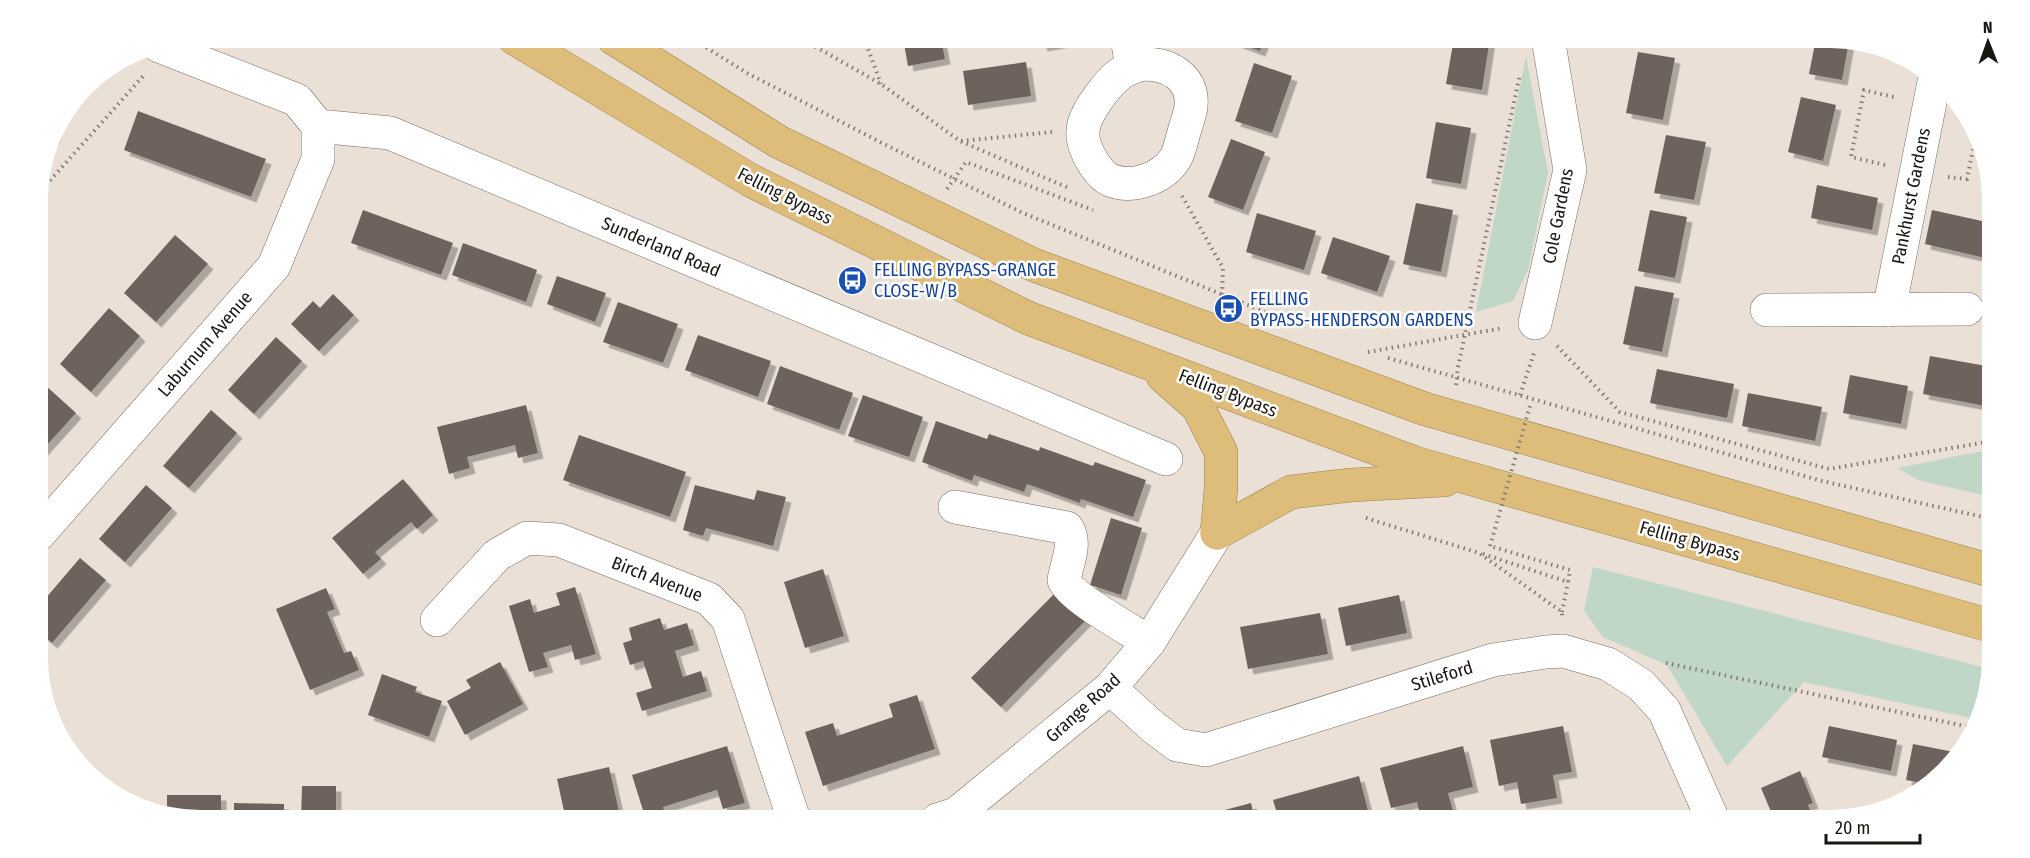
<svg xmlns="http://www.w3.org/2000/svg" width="2030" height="858" viewBox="0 0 2030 858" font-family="'Fira Sans Condensed',sans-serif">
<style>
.green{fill:#c0d6c6}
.building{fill:#6d645b;filter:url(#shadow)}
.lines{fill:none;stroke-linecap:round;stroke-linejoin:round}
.minor-casing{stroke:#756c63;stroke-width:34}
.highway-casing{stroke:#988255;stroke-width:34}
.path{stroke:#827b73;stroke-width:4;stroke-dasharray:1.5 4.5;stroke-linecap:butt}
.minor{stroke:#fff;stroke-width:33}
.highway{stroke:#ddbd79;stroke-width:33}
.path-bridge{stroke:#827b73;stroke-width:4;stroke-dasharray:1.5 4.5;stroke-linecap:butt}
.labels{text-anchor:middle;stroke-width:5;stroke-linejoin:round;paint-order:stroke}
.street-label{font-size:18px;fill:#191511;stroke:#fff}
.transit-label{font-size:18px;fill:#164399;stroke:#fff;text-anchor:start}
</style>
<defs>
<filter id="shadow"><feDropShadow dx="5.5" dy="5.5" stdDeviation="0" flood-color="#0004"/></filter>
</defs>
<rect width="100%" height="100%" fill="#eae0d5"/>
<g class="green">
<polygon points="1526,56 1548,173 1528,270 1513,301 1476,312"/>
<polygon points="1992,449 1992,497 1918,480 1898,468"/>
<polygon points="1593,567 1990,669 1980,720 1804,682 1727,766 1667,665 1603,637 1584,611"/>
</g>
<g class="building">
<polygon points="903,38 941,38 945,59 908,66"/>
<polygon points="1040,38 1080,38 1080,39 1042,46"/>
<polygon points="1224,38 1265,38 1260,51"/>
<polygon points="1454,38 1490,38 1482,90 1446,84"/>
<polygon points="1816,38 1830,38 1849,41 1842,80 1809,74"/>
<polygon points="1638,52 1675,58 1663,120 1626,113"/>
<polygon points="1026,62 1031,96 968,105 963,71"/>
<polygon points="1254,63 1292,76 1272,133 1235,121"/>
<polygon points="1801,97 1836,105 1823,161 1788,152"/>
<polygon points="138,111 266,159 251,197 124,150"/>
<polygon points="1436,122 1471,128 1461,184 1426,178"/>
<polygon points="59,123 53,140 51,140 54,129"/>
<polygon points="1666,135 1706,142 1694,200 1654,193"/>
<polygon points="1231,139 1265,152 1243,210 1208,197"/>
<polygon points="1817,185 1878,198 1872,230 1811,218"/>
<polygon points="1416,203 1453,210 1441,272 1403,264"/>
<polygon points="363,210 453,243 441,275 351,243"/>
<polygon points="1650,210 1687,217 1675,278 1638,271"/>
<polygon points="1932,210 1991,223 1985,258 1925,244"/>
<polygon points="1257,213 1316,231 1304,270 1246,252"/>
<polygon points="175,235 208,264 156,322 124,293"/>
<polygon points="1333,237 1390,256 1377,292 1321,273"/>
<polygon points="463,243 537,270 526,302 452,275"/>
<polygon points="557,276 606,293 595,322 547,304"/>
<polygon points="1635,286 1674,293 1662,352 1623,344"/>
<polygon points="333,294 354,315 319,351 291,324 313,301 320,308"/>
<polygon points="618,302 678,324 663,363 603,342"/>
<polygon points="109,308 140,336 91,392 60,364"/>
<polygon points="698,335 771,361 758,397 685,370"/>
<polygon points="276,337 302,361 254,414 228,390"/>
<polygon points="1930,356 1992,367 1985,406 1923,394"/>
<polygon points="780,366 853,393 839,430 767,404"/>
<polygon points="1657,369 1734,384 1727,418 1650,403"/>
<polygon points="1850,375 1908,386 1901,424 1843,413"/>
<polygon points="45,385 76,413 38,455 38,393"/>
<polygon points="1748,393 1822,407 1815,441 1742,426"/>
<polygon points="863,395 923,417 909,457 848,436"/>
<polygon points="526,405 538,453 518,458 515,445 467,457 470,468 449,474 437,427"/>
<polygon points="211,410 237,433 189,488 163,466"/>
<polygon points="936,421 987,439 989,434 1039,451 1040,447 1093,466 1095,462 1146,480 1133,517 1081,499 1080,503 1027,484 1024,492 974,475 972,481 922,462"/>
<polygon points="579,435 686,472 670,517 563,480"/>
<polygon points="403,479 433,515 417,529 411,522 375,552 381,559 363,574 332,538"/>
<polygon points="146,485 172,508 125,562 99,539"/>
<polygon points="695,485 754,500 757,490 786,497 773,546 706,528 703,536 683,530"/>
<polygon points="1111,518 1142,528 1121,595 1090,585"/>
<polygon points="80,558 106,580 52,643 39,632 39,606"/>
<polygon points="823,569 844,636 805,648 784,582"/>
<polygon points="575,587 596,654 575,660 571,645 543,653 548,667 529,672 509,606 530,599 534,613 560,605 556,593"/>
<polygon points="326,588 335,609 327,612 344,653 351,651 359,670 310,690 276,609"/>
<polygon points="1057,591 1086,620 1001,707 971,678"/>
<polygon points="1399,595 1407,633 1346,646 1338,608"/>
<polygon points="1320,613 1328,654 1248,669 1240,627"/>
<polygon points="660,618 664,630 687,623 694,645 675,651 683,677 701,671 707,691 642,711 636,693 652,688 643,661 630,665 623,643 632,640 629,628"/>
<polygon points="500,662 523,704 465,735 447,701 471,688 466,680"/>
<polygon points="382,674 417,687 415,692 442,701 429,737 368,715"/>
<polygon points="917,695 935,749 823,786 805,732 833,723 837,736 893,717 889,704"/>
<polygon points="1563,726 1572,772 1553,775 1557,798 1521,804 1517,782 1499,786 1490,740"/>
<polygon points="1829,726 1897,740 1891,771 1822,757"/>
<polygon points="1913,744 1954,752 1927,784 1906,780"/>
<polygon points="727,746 745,803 723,809 717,790 663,807 667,820 646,820 632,775"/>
<polygon points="1463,746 1473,787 1448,793 1455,818 1446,820 1421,820 1417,802 1391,808 1380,768"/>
<polygon points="609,767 621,820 598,820 596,814 566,820 557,779"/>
<polygon points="1800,771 1813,803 1808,805 1814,820 1779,820 1778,818 1774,819 1761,788"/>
<polygon points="1359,776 1370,818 1360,820 1279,820 1273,800"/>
<polygon points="302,786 336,786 336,820 301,820"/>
<polygon points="167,795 221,795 221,820 200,820 167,814"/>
<polygon points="234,803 284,804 284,820 234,820"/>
<polygon points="1251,803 1255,820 1187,820"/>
<polygon points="557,815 557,820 509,820 509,817"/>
</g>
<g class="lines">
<defs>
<g id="minor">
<polyline points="1127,38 1132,66"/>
<polyline points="159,46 297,100 318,126 390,133 1166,459"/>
<path d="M1144,64C1170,64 1194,78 1191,107C1190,114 1187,122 1185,129C1182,138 1180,151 1175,159C1162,179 1132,189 1110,180C1103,177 1098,170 1094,164C1075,135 1082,120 1101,94C1113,78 1123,68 1144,64Z"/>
<polyline points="1767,310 1967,309"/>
<polyline points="1889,310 1934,82"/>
<polyline points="1535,323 1570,170 1548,38"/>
<path d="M955,507L1067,528C1077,543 1067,563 1064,580C1069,596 1132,631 1149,642"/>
<polyline points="39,534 274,266 318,159 318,126"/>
<polyline points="437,620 497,555 527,538 559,540 709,599 728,619 794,820"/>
<polyline points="1110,688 1152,726 1177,745 1206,750 1493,660 1546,652 1563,651 1608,664 1641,685 1664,710 1713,820"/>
<polyline points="937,820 956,814 1110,688 1149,642 1217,533"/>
</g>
<g id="highway">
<polyline points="514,38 750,180 1028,318 1415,463 1992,626"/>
<polyline points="613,38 779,142 1034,265 1425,409 1992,571"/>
<polyline points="1163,376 1198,407 1221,452 1221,488 1217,533"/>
<polyline points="1217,533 1291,492 1351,485 1445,480"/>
</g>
</defs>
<use href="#minor" class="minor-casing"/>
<use href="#highway" class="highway-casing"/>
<g class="path">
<polyline points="691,38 747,73 884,144 1023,213 1277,317"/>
<polyline points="793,38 809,43 881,84 960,141 1071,189"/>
<polyline points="864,38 881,84"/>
<polyline points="961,141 1052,132"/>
<polyline points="1885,165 1851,157 1864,90 1898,98"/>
<polyline points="1948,177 1967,179 1975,140"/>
<polyline points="947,189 966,162 1093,210"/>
<polyline points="38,194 145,74"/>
<polyline points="1182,196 1223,268 1222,295"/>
<polyline points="1557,346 1620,412 1829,469 1992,441"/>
<polyline points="1368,352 1503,328"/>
<polyline points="1388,358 1822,481 1992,519"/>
<polyline points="1458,367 1520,74"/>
<polyline points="1520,395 1534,353"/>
<polyline points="1366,518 1479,553 1562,612 1562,619"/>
<polyline points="1483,554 1568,582 1570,570 1490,546"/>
<polyline points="1562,612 1568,582"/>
<polyline points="1666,663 1974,728"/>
</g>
<use href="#minor" class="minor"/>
<use href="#highway" class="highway"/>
<g class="path-bridge">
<polyline points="1456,385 1458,367"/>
<polyline points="1490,546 1530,406"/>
</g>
</g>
<defs>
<symbol id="bus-disc" viewBox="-11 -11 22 22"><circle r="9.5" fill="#1a4fb4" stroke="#fff"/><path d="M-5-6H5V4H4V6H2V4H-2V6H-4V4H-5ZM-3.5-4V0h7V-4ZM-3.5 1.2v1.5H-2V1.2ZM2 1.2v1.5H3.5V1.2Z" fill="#fff"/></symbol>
</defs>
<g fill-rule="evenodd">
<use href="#bus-disc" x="836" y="264" width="33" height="33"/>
<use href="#bus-disc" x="1212" y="292" width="33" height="33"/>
</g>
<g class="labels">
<g class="street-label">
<text transform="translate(785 196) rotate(27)" y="6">Felling Bypass</text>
<text transform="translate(1911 196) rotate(-79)" y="6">Pankhurst Gardens</text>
<text transform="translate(1558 216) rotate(-79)" y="6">Cole Gardens</text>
<text transform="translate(661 247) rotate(23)" y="6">Sunderland Road</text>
<text transform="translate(205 344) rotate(-49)" y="6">Laburnum Avenue</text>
<text transform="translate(1228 393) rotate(21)" y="6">Felling Bypass</text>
<text transform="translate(1690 541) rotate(16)" y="6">Felling Bypass</text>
<text transform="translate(657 579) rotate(21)" y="6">Birch Avenue</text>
<text transform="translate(1442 676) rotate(-17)" y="6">Stileford</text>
<text transform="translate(1083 708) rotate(-42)" y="6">Grange Road</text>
</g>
<g class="transit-label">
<text x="874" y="276">FELLING BYPASS-GRANGE<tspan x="874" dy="21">CLOSE-W/B</tspan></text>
<text x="1250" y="305">FELLING<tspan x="1250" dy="21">BYPASS-HENDERSON GARDENS</tspan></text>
</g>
</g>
<path d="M0 0H2030V858H0ZM200 48H1830A152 152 0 0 1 1982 200V658A152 152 0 0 1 1830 810H200A152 152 0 0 1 48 658V200A152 152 0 0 1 200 48Z" fill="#fff" fill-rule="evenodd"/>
<g transform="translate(1988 42) rotate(359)" stroke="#ffffff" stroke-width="4.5" paint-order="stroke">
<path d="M0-4.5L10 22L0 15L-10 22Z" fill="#191511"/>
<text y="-9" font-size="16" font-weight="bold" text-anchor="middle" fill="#191511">N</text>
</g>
<path d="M1826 834v9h94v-9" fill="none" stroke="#191511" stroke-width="3"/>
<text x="1835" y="834" font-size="18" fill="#191511" stroke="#ffffff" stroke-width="4.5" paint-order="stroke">20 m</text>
</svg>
